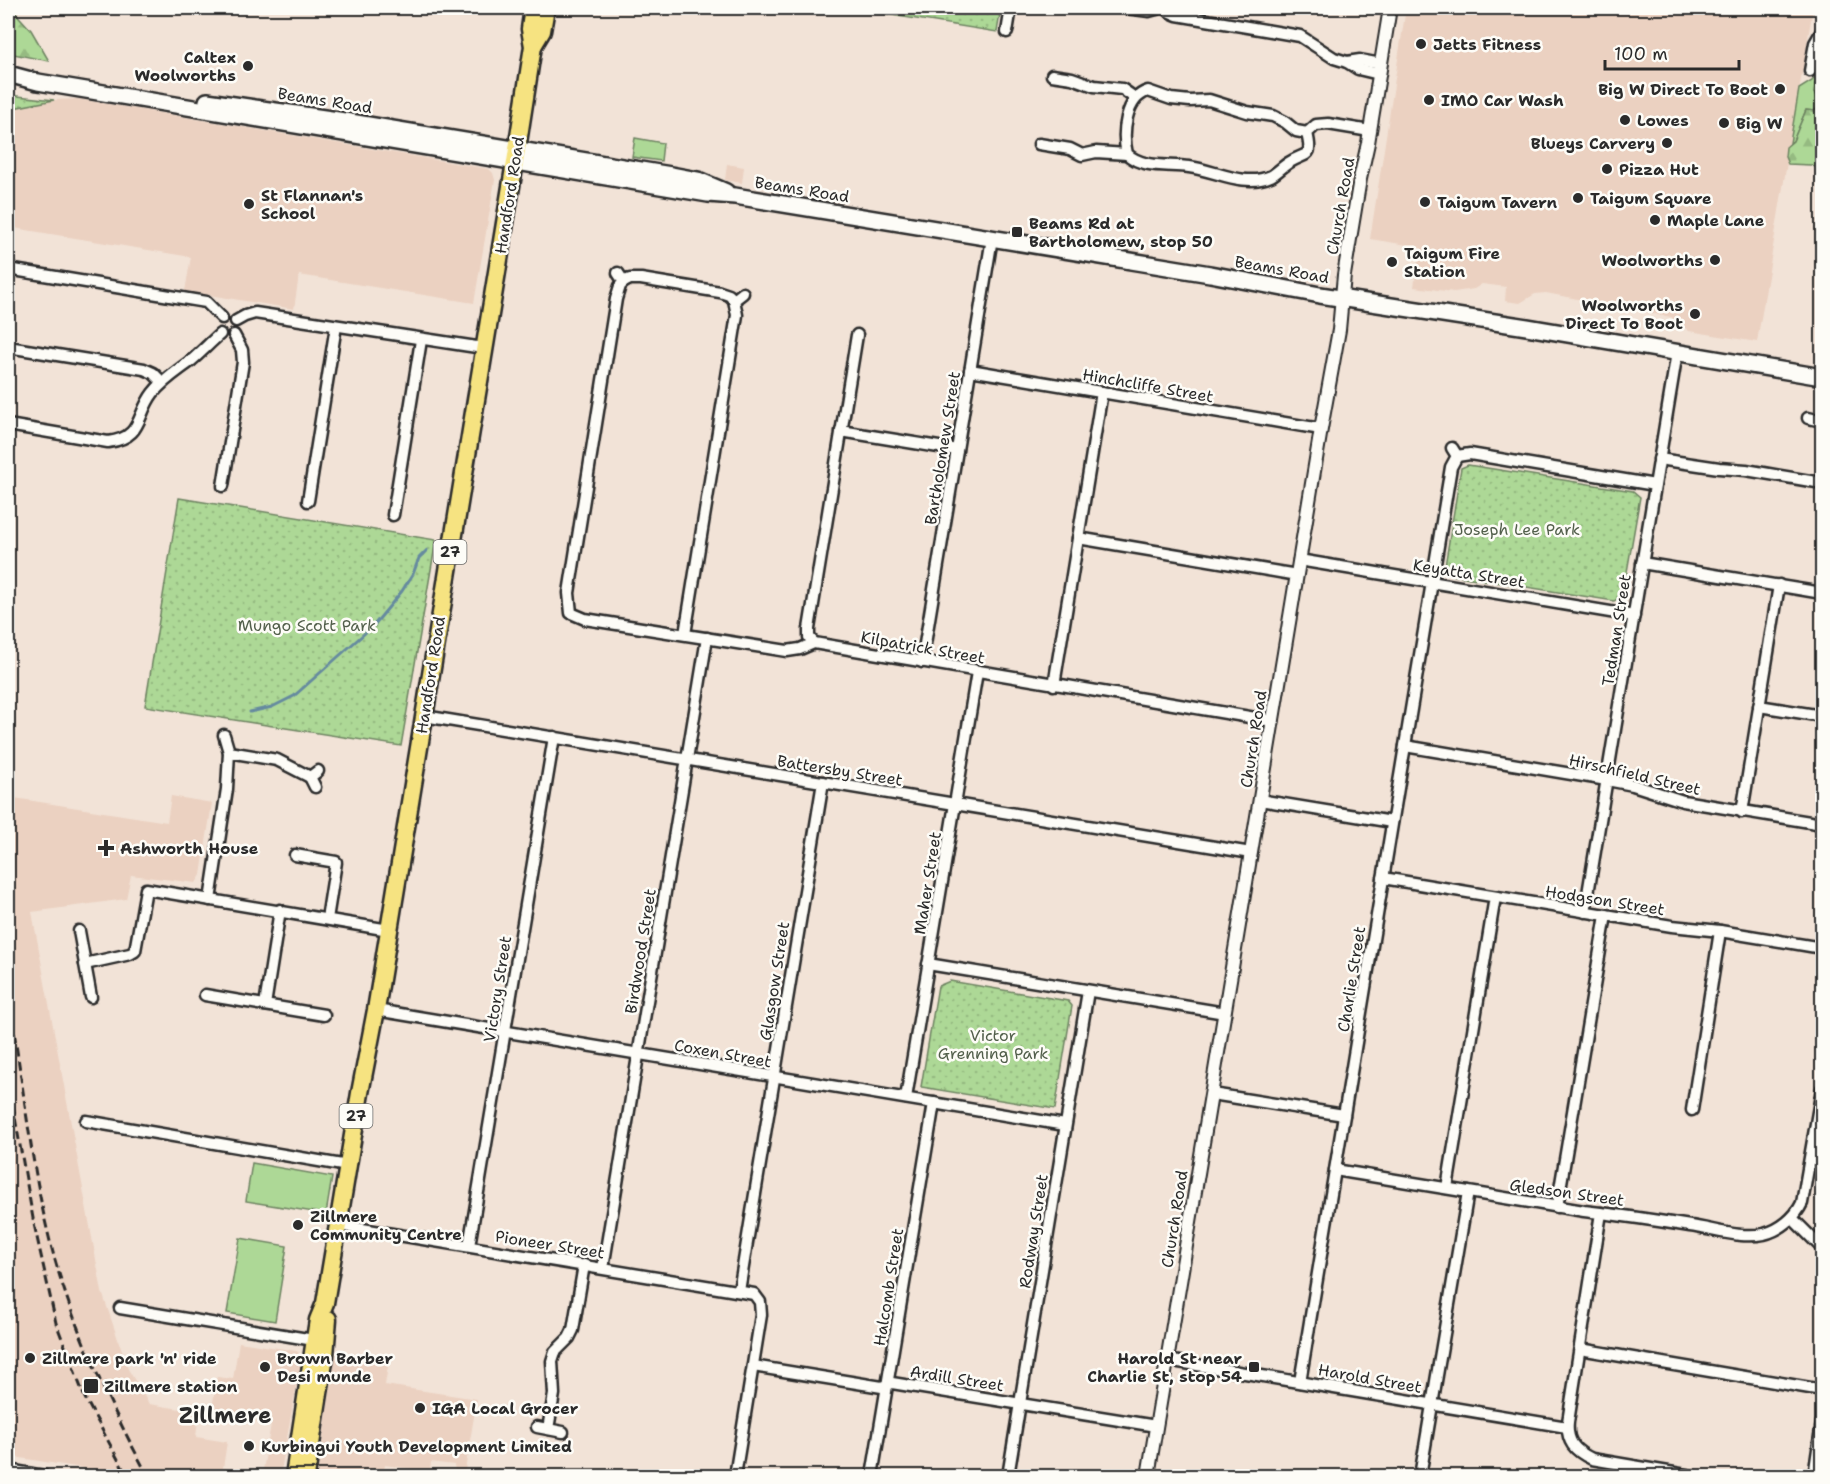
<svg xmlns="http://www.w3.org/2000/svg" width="1830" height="1484" viewBox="0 0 1830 1484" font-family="'Shantell Sans',sans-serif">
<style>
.built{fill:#ebd1c1}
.grass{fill:#add896;stroke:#6c8260;stroke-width:1.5}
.forest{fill:url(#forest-firs);stroke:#6c8260;stroke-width:1.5}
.park{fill:url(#park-dots);stroke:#6c8260;stroke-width:1.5}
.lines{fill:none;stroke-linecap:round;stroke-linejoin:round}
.stream{stroke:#658a9f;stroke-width:3}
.minor-casing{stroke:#2b2b2b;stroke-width:15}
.tertiary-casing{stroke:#2b2b2b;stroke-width:16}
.secondary-casing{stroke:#2b2b2b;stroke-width:20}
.primary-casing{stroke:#2b2b2b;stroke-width:21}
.minor{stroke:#fdfcf7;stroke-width:10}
.tertiary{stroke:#fdfcf7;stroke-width:12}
.secondary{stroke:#fdfcf7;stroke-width:15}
.primary{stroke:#f6e381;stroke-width:16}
.rail{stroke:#2b2b2b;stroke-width:3;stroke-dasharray:9 4.5;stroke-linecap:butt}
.poi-dot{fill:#2b2b2b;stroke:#fdfcf7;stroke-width:2}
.labels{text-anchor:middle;stroke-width:5;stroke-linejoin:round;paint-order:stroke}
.shield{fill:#fdfcf7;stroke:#6a6a68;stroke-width:1.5}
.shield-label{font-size:15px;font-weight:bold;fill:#2b2b2b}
.poi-label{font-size:16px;font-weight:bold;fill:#2b2b2b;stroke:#fdfcf7;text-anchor:start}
.street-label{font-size:16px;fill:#2b2b2b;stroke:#fdfcf7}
.park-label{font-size:16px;fill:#525f4b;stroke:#fdfcf7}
.district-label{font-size:22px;font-weight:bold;fill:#2b2b2b;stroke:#fdfcf7}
</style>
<defs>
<pattern id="forest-firs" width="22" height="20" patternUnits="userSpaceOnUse" patternTransform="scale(1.5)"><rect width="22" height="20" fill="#add896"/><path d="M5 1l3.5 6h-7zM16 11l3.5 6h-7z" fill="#95ba81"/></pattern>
<pattern id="park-dots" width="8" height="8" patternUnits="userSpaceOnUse" patternTransform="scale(1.5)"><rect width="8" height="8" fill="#add896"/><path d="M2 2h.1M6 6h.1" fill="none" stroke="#95ba81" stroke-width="1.8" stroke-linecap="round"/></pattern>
</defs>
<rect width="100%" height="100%" fill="#f2e3d7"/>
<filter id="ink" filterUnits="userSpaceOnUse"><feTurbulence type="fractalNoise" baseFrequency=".0167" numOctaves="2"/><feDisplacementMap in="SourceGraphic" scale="12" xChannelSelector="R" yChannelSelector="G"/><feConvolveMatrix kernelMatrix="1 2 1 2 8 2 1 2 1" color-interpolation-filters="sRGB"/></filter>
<g filter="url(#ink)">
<g class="built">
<polygon points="1406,8 1813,8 1757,342 1689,331 1671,317 1546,293 1535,294 1520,303 1505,301 1506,287 1482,284 1474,289 1454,292 1414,287 1420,247 1370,239"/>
<polygon points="78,99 489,169 493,173 495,180 474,303 299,275 294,309 185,291 191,257 8,227 8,109 54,100"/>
<polygon points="727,164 744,167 742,183 725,180"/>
<polygon points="171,796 212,803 201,875 196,883 131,875 126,899 32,912 102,1292 128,1369 149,1404 199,1412 196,1437 227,1442 223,1468 243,1472 243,1476 110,1476 108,1474 98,1476 92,1471 82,1468 8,1456 8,797 167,822"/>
<polygon points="239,1342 297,1351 302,1356 280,1476 262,1476 271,1424 211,1414 217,1377 233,1379"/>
<polygon points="336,1352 389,1360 385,1385 477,1399 464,1476 456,1476 454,1465 431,1462 430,1472 385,1465 383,1476 317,1476"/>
</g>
<g class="grass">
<polygon points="1818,73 1822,74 1822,80 1816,84 1814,93 1818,99 1819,107 1814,111 1806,110 1793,141 1790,143 1799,89 1812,81"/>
<polygon points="635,138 663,143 661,161 632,157"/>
<polygon points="252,1163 332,1177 326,1214 246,1201"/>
<polygon points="240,1238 287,1246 275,1321 227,1313"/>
</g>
<g class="forest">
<polygon points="8,8 11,8 31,30 49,61 8,53"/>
<polygon points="1821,79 1822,170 1811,165 1788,164 1785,157 1786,147 1793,141 1806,110 1814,111 1819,107 1818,99 1814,93 1815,84"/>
</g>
<g class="park">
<polygon points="848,8 1001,8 997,32"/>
<polygon points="8,95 54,100 8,109"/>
<polygon points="1468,465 1633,491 1640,497 1623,595 1614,601 1452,575 1445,566 1461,468"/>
<polygon points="179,498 436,540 401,746 145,706"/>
<polygon points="950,981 1068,1001 1072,1006 1055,1109 921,1087 938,986"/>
</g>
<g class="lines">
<polyline class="stream" points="250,712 272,707 294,696 374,625 402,591 413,574 419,558 427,550"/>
<defs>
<g id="minor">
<polyline points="1126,8 1149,11 1160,8"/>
<polyline points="1166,8 1170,12 1177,15 1300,36 1334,58 1347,62 1358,69 1379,74"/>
<polyline points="1007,32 1011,8"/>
<polyline points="1347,62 1360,60 1381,64"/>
<polyline points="1810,71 1815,43 1822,31"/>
<polyline points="1052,75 1072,78 1094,86 1122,89 1135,98"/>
<path d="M1307,133L1296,131L1285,122L1273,116L1247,112L1209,100L1190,101L1171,99L1148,91C1125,98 1122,133 1127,154C1143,169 1168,164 1189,167C1215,170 1244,188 1271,176C1278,172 1283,166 1290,162C1307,152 1313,158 1307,133L1316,125L1328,124L1370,131"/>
<polyline points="1039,144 1070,149 1082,155 1096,152 1127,154"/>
<polyline points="8,269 206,302 222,318"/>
<polyline points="618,273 624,282 630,279 641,279 720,292 729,295 734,300 743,293"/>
<polyline points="624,282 620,286 616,299 569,593 571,613 585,619 787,651 800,649 814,643 1273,721"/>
<polyline points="236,321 245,316 255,313 483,348"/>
<polyline points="8,347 144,369 153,373 162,382"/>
<polyline points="970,370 1321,429"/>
<polyline points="1808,418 1822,421"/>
<path d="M8,425L108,442C143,438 136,415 153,393C164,379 178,371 192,360C201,352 210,343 220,334"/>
<polyline points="841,431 957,450"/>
<polyline points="1457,456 1470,454 1655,485"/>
<polyline points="1659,459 1719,468 1746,470 1822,483"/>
<polyline points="223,486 243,362 242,350 234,335"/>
<polyline points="308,501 336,326"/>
<polyline points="393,515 421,340"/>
<polyline points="1078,538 1297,575"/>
<polyline points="1299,560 1634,616"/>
<polyline points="1642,563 1822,593"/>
<polyline points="685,634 737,315 734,300"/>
<polyline points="814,643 809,637 809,629 857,335"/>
<polyline points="922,662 992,238"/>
<polyline points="1054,685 1102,392"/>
<polyline points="1759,706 1822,716"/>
<polyline points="424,716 1251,853"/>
<polyline points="1405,746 1607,780 1633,785 1683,801 1822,824"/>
<polyline points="229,752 277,760 310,777"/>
<polyline points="315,787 310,777 318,771"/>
<polyline points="1260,800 1392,822"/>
<polyline points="1742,812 1779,585"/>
<polyline points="295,855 336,862 327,919"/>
<polyline points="1383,878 1672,926 1720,931 1822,948"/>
<polyline points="210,900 227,789 229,752 224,735"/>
<polyline points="1585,912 1677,352"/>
<polyline points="79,931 91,997"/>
<polyline points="85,964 130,954 135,951 146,889 389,930"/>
<polyline points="928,964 1225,1013"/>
<polyline points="205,995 324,1015"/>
<polyline points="265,1005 280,910"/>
<polyline points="376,1010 1065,1125"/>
<polyline points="1212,1094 1344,1115"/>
<polyline points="906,1098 977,672"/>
<polyline points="1692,1110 1720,931"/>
<polyline points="86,1121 348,1166"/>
<path d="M1335,1170L1584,1211C1619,1215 1654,1220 1690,1226C1713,1229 1741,1239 1764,1234C1780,1230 1795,1218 1802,1203L1822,1089"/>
<polyline points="1447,1188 1495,897"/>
<polyline points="1557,1207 1606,915"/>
<path d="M1601,1213L1568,1422C1566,1442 1575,1451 1592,1459L1692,1476"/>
<polyline points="1792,1218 1822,1248"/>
<polyline points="338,1225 754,1294 760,1302 761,1315 735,1476"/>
<polyline points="469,1246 554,737"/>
<polyline points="603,1268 707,638"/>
<polyline points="739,1291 823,782"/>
<polyline points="120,1308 320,1341"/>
<polyline points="1580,1349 1822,1390"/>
<polyline points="1167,1360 1567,1427"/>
<polyline points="753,1366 882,1387 892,1383 1156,1426"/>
<polyline points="1300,1382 1451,467 1457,456 1452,448"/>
<polyline points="537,1427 563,1432"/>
<polyline points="548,1429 554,1394 552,1361 555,1352 569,1338 573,1330 584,1265"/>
<polyline points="8,1470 44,1476"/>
<polyline points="872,1476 934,1103"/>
<polyline points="1008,1476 1088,991"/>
<polyline points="1420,1476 1468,1192"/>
<polyline points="1814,1476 1822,1422"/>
</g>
<polyline id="tertiary" points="1148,1476 1321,429 1339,330 1344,275 1360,179 1368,143 1390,8"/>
<g id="secondary">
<polyline points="12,75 38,82 708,194 735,196 1210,274 1320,295 1527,327 1822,377"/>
<polyline points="207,101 338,120 671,175 698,180 726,192"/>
</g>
<g id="primary">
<polyline points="533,46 542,31 546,8"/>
<polyline points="294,1476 318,1320 325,1303 360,1093 376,1010 515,162 533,46 530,29 533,8"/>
<polyline points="306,1476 325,1355 328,1319"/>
</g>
</defs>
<use href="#minor" class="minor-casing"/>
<use href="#tertiary" class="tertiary-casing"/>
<use href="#secondary" class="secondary-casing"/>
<use href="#primary" class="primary-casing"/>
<use href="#minor" class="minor"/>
<use href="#tertiary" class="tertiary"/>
<use href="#secondary" class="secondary"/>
<use href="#primary" class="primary"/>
<g class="rail">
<path d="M8,1007L14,1032C25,1099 32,1167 48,1233C68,1318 107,1400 148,1476"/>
<polyline points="8,1078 34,1224 56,1323 85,1398 127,1476"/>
</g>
</g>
</g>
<g class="poi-dot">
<circle cx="1421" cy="44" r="6"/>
<circle cx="248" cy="66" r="6"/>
<circle cx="1780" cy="89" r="6"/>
<circle cx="1429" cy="100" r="6"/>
<circle cx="1625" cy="120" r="6"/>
<circle cx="1724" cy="123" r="6"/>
<circle cx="1667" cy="143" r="6"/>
<circle cx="1607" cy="169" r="6"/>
<circle cx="1578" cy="198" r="6"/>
<circle cx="1425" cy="202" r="6"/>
<circle cx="249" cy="204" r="6"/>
<circle cx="1655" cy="220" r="6"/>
<rect x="1011" y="226" width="12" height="12" rx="3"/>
<circle cx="1715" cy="260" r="6"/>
<circle cx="1392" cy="262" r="6"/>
<circle cx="1695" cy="314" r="6"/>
<path d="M103 839h6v6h6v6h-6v6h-6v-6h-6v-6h6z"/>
<circle cx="298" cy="1225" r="6"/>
<circle cx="30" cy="1358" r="6"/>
<circle cx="265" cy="1367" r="6"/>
<rect x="1248" y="1361" width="12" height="12" rx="3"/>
<rect x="83" y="1378" width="16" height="16" rx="3"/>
<circle cx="420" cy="1408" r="6"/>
<circle cx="249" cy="1446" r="6"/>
</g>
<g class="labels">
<g class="shield">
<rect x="433.5" y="540" width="33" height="24" rx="4.5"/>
<rect x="339.5" y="1104" width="33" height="24" rx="4.5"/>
</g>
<g class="shield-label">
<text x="450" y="557">27</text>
<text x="356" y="1121">27</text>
</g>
<g class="poi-label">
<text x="1433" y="50">Jetts Fitness</text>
<text x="236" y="63" text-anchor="end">Caltex<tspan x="236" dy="18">Woolworths</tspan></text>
<text x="1768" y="95" text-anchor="end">Big W Direct To Boot</text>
<text x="1441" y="106">IMO Car Wash</text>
<text x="1637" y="126">Lowes</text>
<text x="1736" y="129">Big W</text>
<text x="1655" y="149" text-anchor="end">Blueys Carvery</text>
<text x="1619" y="175">Pizza Hut</text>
<text x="261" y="201">St Flannan's<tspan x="261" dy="18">School</tspan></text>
<text x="1590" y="204">Taigum Square</text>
<text x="1437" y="208">Taigum Tavern</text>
<text x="1667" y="226">Maple Lane</text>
<text x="1029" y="229">Beams Rd at<tspan x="1029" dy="18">Bartholomew, stop 50</tspan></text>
<text x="1404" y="259">Taigum Fire<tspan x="1404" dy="18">Station</tspan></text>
<text x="1703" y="266" text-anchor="end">Woolworths</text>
<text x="1683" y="311" text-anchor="end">Woolworths<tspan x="1683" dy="18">Direct To Boot</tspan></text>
<text x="120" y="854">Ashworth House</text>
<text x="310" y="1222">Zillmere<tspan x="310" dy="18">Community Centre</tspan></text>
<text x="42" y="1364">Zillmere park 'n' ride</text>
<text x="277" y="1364">Brown Barber<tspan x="277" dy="18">Desi munde</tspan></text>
<text x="1242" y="1364" text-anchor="end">Harold St near<tspan x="1242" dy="18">Charlie St, stop 54</tspan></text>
<text x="104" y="1392">Zillmere station</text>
<text x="432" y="1414">IGA Local Grocer</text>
<text x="261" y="1452">Kurbingui Youth Development Limited</text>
</g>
<g class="street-label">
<text transform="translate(325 100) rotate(9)" y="6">Beams Road</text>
<text transform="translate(802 189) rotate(9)" y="6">Beams Road</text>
<text transform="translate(509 195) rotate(-81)" y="6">Handford Road</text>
<text transform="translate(1340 206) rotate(-80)" y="6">Church Road</text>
<text transform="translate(1282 269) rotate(10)" y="6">Beams Road</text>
<text transform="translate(1148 385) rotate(10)" y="6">Hinchcliffe Street</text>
<text transform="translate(942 448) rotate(-81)" y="6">Bartholomew Street</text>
<text transform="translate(1469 573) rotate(9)" y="6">Keyatta Street</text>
<text transform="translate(1616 630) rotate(-81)" y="6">Tedman Street</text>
<text transform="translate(923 647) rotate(10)" y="6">Kilpatrick Street</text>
<text transform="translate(430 675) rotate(-81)" y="6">Handford Road</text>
<text transform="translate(1253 739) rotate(-81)" y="6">Church Road</text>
<text transform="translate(840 770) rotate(9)" y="6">Battersby Street</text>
<text transform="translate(1635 774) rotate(13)" y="6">Hirschfield Street</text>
<text transform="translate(927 883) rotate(-81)" y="6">Maher Street</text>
<text transform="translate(1605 900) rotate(9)" y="6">Hodgson Street</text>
<text transform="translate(640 951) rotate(-81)" y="6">Birdwood Street</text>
<text transform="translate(1351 979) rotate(-81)" y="6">Charlie Street</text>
<text transform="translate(774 981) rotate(-81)" y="6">Glasgow Street</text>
<text transform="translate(497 989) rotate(-81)" y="6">Victory Street</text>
<text transform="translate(723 1053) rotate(10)" y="6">Coxen Street</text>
<text transform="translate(1567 1192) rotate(8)" y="6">Gledson Street</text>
<text transform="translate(1174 1219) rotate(-81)" y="6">Church Road</text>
<text transform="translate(1033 1231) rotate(-81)" y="6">Rodway Street</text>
<text transform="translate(550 1244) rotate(9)" y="6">Pioneer Street</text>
<text transform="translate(888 1287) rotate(-81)" y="6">Halcomb Street</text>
<text transform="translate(957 1378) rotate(9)" y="6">Ardill Street</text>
<text transform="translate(1370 1378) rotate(10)" y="6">Harold Street</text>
</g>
<g class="park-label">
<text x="1517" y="535">Joseph Lee Park</text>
<text x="307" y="631">Mungo Scott Park</text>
<text x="993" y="1041">Victor<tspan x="993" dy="18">Grenning Park</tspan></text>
</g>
<g class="district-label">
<text x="225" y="1423">Zillmere</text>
</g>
</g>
<rect width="1830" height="1484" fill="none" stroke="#fdfcf7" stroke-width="30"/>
<rect x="15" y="15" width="1800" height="1454" fill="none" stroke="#2b2b2b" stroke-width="2" filter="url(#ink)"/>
<path d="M1605 60v9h134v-9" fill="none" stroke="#2b2b2b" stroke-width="3"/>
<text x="1614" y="60" font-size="18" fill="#2b2b2b" stroke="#fdfcf7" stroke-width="4.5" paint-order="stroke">100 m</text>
</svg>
